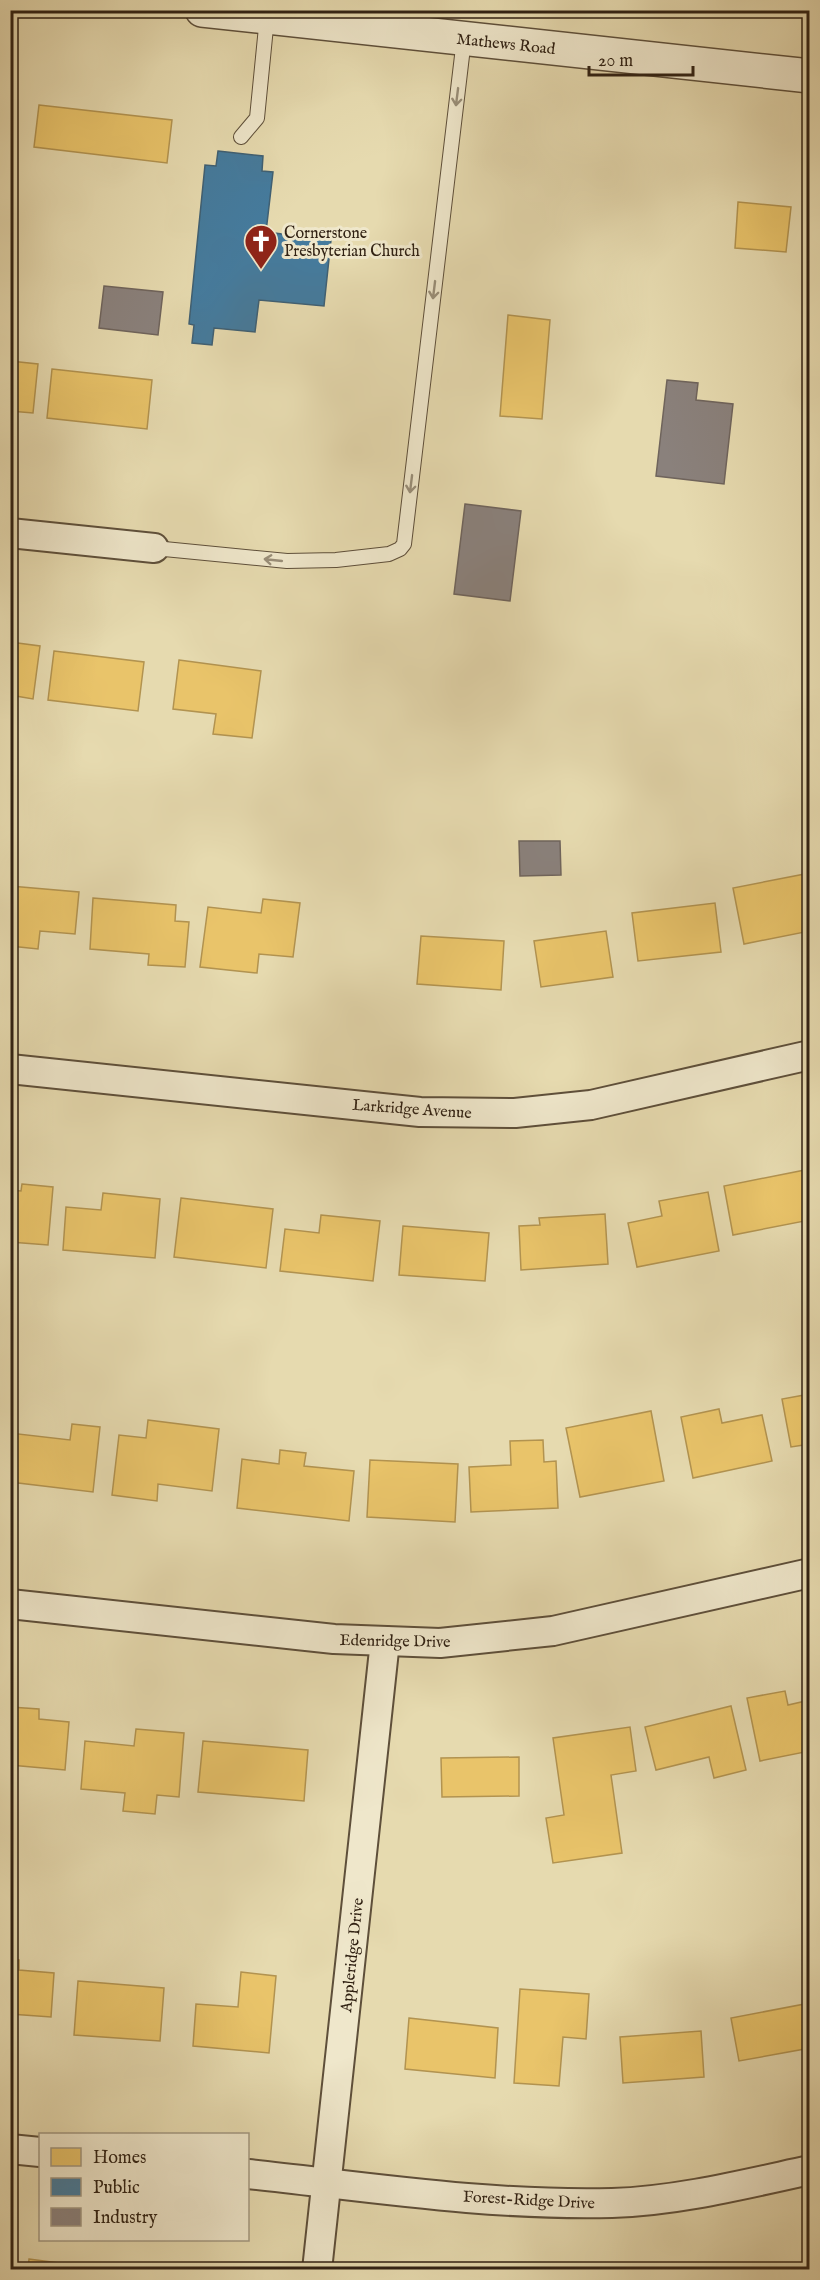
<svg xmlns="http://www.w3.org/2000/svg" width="820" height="2280" viewBox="0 0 820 2280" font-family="'IM FELL English',serif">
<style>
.homes{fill:#e9c46a;stroke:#b29350;stroke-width:1.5}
.public{fill:#457b9d;stroke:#3f6074;stroke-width:1.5}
.industry{fill:#8a817c;stroke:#6f645c;stroke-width:1.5}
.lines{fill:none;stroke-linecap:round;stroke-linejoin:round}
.service-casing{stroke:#5e4f3a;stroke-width:16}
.minor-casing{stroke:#5e4f3a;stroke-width:32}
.tertiary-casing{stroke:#5e4f3a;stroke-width:36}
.service{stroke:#efe7cb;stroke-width:14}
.minor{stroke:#efe7cb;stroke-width:28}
.tertiary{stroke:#efe7cb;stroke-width:33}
.oneway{stroke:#998e78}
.labels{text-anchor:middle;stroke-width:6;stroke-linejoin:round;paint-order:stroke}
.street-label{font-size:16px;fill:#302113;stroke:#efe7cb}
.poi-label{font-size:16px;fill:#302113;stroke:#efe7cb;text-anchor:start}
</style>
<rect width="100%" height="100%" fill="#e6daaf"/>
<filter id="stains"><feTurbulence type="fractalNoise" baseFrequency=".00333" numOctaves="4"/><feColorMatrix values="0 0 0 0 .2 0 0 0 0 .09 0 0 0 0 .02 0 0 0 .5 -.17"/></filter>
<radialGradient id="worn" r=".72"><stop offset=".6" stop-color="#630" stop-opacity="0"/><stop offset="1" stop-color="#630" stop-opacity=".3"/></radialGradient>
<g class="homes">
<polygon points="39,105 172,120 167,163 34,147"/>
<polygon points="738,202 791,207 786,252 735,248"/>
<polygon points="508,315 550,320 542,419 500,416"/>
<polygon points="10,361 38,364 33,413 10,411"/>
<polygon points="52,369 152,380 147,429 47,418"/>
<polygon points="10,642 40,646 33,699 10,695"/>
<polygon points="54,651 144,662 138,711 48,700"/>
<polygon points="179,660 261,671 252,738 213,734 216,714 173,709"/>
<polygon points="810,873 810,931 744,944 733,888"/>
<polygon points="10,886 79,892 75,934 40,931 38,949 10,946"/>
<polygon points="93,898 176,905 175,921 189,922 185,967 148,965 149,954 90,949"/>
<polygon points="263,899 300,903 293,957 259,954 257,973 200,967 208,907 261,913"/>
<polygon points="715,903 721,952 638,961 632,913"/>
<polygon points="606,931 613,977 541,987 534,941"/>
<polygon points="421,936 504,941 501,990 417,984"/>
<polygon points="810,1169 810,1220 733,1235 724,1186"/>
<polygon points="22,1184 53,1187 48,1245 10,1242 10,1190 21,1191"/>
<polygon points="708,1192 719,1251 637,1267 628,1223 662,1216 659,1201"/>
<polygon points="103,1193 160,1199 155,1258 63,1250 66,1207 101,1210"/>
<polygon points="181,1198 273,1209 266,1268 174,1257"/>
<polygon points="605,1214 608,1264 521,1270 519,1226 540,1225 539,1218"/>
<polygon points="321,1215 380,1221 373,1281 280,1271 285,1229 319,1233"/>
<polygon points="403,1226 489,1233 485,1281 399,1275"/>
<polygon points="810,1394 810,1444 791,1447 782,1399"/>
<polygon points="719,1409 722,1423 762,1415 772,1461 693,1478 681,1417"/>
<polygon points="651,1411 664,1481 580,1497 566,1428"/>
<polygon points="148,1420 219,1429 212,1491 158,1484 157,1501 112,1495 119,1435 146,1438"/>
<polygon points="72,1424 100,1427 93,1492 10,1482 10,1433 70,1440"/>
<polygon points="543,1440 544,1462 556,1461 558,1508 471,1512 469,1467 511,1465 510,1441"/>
<polygon points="280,1450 306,1453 304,1466 354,1471 349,1521 237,1508 242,1459 279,1464"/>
<polygon points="370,1460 458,1464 455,1522 367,1517"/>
<polygon points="785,1691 788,1705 810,1700 810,1751 760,1761 747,1698"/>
<polygon points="731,1706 746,1770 714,1778 709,1757 656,1770 645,1727"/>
<polygon points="10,1707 39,1709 39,1719 69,1722 65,1770 10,1765"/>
<polygon points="630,1727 636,1771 611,1775 622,1853 553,1863 546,1818 564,1815 553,1738"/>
<polygon points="136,1729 184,1733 179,1797 157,1795 155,1814 123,1811 125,1793 81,1789 85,1741 134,1746"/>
<polygon points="203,1741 308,1750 304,1801 198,1792"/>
<polygon points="519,1757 519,1796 442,1797 441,1758"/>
<polygon points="10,1959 19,1960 19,1970 54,1973 51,2017 10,2014"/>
<polygon points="241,1972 276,1976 269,2053 193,2046 196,2004 238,2007"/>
<polygon points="78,1981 164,1988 160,2041 74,2035"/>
<polygon points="520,1989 589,1994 586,2039 563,2037 559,2086 514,2083"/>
<polygon points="810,2003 810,2048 739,2061 731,2018"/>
<polygon points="409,2018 498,2028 495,2078 405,2069"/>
<polygon points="701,2031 704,2077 623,2083 620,2037"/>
<polygon points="29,2259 73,2265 72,2270 28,2270"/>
</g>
<polygon class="public" points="218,151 263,156 262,171 273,172 266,232 331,240 324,306 259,300 255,332 214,328 212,345 192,343 194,325 189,324 205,165 216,166"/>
<g class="industry">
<polygon points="104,286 163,292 158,335 99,328"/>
<polygon points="667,380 698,383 696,400 733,404 724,484 656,476"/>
<polygon points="465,504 521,511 510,601 454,594"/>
<polygon points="519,841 560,841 561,875 520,876"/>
</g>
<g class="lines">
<defs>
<g id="service">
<polyline points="241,137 257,118 267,17"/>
<polyline points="154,548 287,561 336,560 389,554 400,549 404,544 464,39"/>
</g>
<g id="minor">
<polyline points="10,533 154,548"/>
<polyline points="10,1069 420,1112 515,1113 591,1105 810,1055"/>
<polyline points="10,1604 334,1639 440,1643 553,1631 810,1573"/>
<polyline points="10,2149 40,2152"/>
<path d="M248,2174C368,2187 490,2206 612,2203C678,2201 745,2184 810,2170"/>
<polyline points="317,2270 385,1641"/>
</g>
<polyline id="tertiary" points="202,10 810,76"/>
</defs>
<use href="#service" class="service-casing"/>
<use href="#minor" class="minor-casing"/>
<use href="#tertiary" class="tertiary-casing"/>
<use href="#service" class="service"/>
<use href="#minor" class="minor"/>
<use href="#tertiary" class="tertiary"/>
</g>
<defs><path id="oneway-shaft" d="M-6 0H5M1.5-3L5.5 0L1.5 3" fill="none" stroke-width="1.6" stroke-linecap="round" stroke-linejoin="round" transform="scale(1.5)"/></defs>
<g class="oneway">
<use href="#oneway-shaft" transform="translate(457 97) rotate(97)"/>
<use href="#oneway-shaft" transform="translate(434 290) rotate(97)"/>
<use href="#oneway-shaft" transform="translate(411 484) rotate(97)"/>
<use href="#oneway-shaft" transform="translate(273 560) rotate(-174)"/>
</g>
<defs>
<symbol id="church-pin" viewBox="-11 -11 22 30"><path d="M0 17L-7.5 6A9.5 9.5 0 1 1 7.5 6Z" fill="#8f2418" stroke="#efe7cb"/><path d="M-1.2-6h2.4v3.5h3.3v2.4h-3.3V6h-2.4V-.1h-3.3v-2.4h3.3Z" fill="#fff"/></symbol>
</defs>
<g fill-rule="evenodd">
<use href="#church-pin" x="242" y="222" width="38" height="52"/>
</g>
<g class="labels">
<g class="street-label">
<text transform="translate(506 43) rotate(6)" y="6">Mathews Road</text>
<text transform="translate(412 1108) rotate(4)" y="6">Larkridge Avenue</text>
<text transform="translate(395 1640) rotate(1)" y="6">Edenridge Drive</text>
<text transform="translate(351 1955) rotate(-84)" y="6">Appleridge Drive</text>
<text transform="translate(529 2199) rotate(3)" y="6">Forest-Ridge Drive</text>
</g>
<g class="poi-label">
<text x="284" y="238">Cornerstone<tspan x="284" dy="18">Presbyterian Church</tspan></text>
</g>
</g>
<rect width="820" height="2280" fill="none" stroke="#e6daaf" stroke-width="36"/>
<rect x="12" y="12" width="796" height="2256" fill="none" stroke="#302113" stroke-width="3"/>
<rect x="18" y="18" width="784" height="2244" fill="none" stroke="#302113" stroke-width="1.5"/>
<rect x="39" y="2133" width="210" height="108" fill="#efe7cb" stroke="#a39881" stroke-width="1.5"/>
<rect x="51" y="2148" width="30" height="18" fill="#e9c46a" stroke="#a39881" stroke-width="1.5"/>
<text x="93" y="2163" font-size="18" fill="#302113">Homes</text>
<rect x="51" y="2178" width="30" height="18" fill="#457b9d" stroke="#a39881" stroke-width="1.5"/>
<text x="93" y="2193" font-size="18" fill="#302113">Public</text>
<rect x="51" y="2208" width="30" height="18" fill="#8a817c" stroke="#a39881" stroke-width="1.5"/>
<text x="93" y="2223" font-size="18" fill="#302113">Industry</text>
<path d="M589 66v9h104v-9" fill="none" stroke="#302113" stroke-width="3"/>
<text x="598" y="66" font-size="18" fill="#302113" stroke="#efe7cb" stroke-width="4.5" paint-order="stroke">20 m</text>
<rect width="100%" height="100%" filter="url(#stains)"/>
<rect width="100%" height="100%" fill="url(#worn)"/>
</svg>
